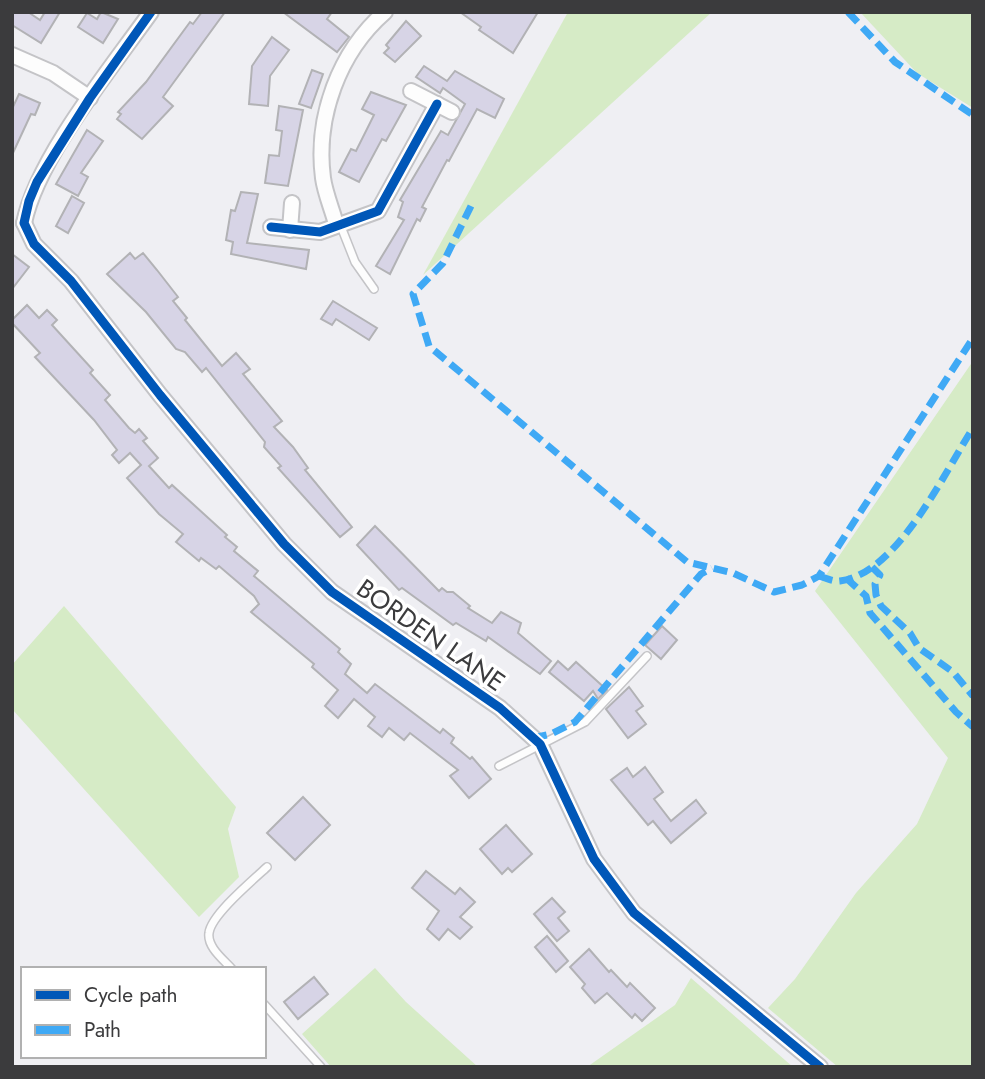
<svg xmlns="http://www.w3.org/2000/svg" width="985" height="1079" viewBox="0 0 985 1079" font-family="Jost,sans-serif">
<style>
.green{fill:#d6ebc6}
.building{fill:#d7d4e6;stroke:#b2b2b5;stroke-width:2}
.lines{fill:none;stroke-linecap:round;stroke-linejoin:round}
.service-casing{stroke:#c4c4c7;stroke-width:10}
.minor-casing{stroke:#c4c4c7;stroke-width:18}
.service{stroke:#fdfdfd;stroke-width:7}
.minor{stroke:#fdfdfd;stroke-width:14}
.quiet{stroke:#3fa9f5;stroke-width:7;stroke-dasharray:14 7;stroke-linecap:butt}
.cycleway-casing{stroke:#fff;stroke-width:13}
.cycleway{stroke:#0057b8;stroke-width:9}
.labels{text-anchor:middle;stroke-width:7;stroke-linejoin:round;paint-order:stroke}
.street-label{font-size:26px;fill:#3b3b3d;stroke:#fff}
</style>
<rect width="100%" height="100%" fill="#efeff3"/>
<g class="green">
<polygon points="568,12 712,12 423,275"/>
<polygon points="860,12 973,12 973,108 917,73"/>
<polygon points="973,361 973,1067 838,1067 768,1008 795,979 856,893 917,824 948,758 815,591"/>
<polygon points="64,606 236,807 228,829 239,877 199,917 12,709 12,665"/>
<polygon points="375,968 406,1002 478,1067 331,1067 302,1034"/>
<polygon points="691,978 793,1067 587,1067 675,1005"/>
</g>
<g class="building">
<polygon points="12,12 28,12 40,20 45,12 60,12 41,43 12,25"/>
<polygon points="101,12 118,19 103,43 78,27 87,13 97,19"/>
<polygon points="202,12 225,12 163,97 173,106 142,139 117,119 121,114 118,112 146,82 190,22 193,24"/>
<polygon points="283,12 332,12 327,19 349,37 337,52"/>
<polygon points="460,12 538,12 513,53 479,30 481,27"/>
<polygon points="406,21 421,36 395,62 384,53 389,48 386,45"/>
<polygon points="272,37 289,50 270,76 268,106 249,104 252,66"/>
<polygon points="424,66 447,81 455,71 504,99 495,118 477,109 449,161 447,160 422,207 426,209 420,221 417,219 390,274 376,266 404,220 398,217 403,202 400,200 441,131 448,135 465,104 443,88 440,93 416,77"/>
<polygon points="312,70 323,74 311,108 299,104"/>
<polygon points="371,92 406,105 386,141 382,139 359,182 339,172 351,149 356,151 374,115 362,109"/>
<polygon points="19,94 40,103 35,115 31,114 12,155 12,109"/>
<polygon points="279,106 303,110 288,186 265,183 269,155 279,156 282,131 276,130"/>
<polygon points="87,130 103,141 81,173 88,177 78,196 56,184"/>
<polygon points="241,192 258,194 247,243 309,250 306,269 231,254 233,242 226,240 231,210 235,211"/>
<polygon points="72,196 84,203 68,233 56,226"/>
<polygon points="130,253 135,259 143,253 157,270 178,297 173,301 187,318 185,320 222,366 236,353 250,369 243,374 282,421 274,427 293,447 308,468 305,470 352,527 340,537 278,468 281,466 264,447 265,442 206,368 202,372 185,352 176,349 146,312 107,274"/>
<polygon points="12,254 29,267 12,289"/>
<polygon points="333,301 377,328 369,340 336,319 332,325 321,319"/>
<polygon points="27,305 39,318 47,310 57,320 52,325 93,370 90,373 110,395 105,400 129,428 135,433 139,429 147,438 143,441 158,458 149,466 169,488 172,485 227,535 225,537 237,547 234,551 258,571 254,576 340,649 338,652 351,664 345,674 367,693 375,684 440,733 443,729 454,738 451,743 470,759 472,757 491,779 469,798 450,776 458,770 410,733 404,740 389,728 382,737 368,726 375,717 354,699 338,718 325,706 338,690 312,667 314,664 251,612 259,604 254,596 219,566 216,569 201,558 199,561 176,542 183,534 159,514 127,478 141,465 130,453 119,463 112,455 117,450 94,420 35,357 40,353 12,323 12,320"/>
<polygon points="375,526 439,591 442,588 447,592 453,592 470,606 468,608 492,623 501,612 521,623 518,633 551,661 540,674 488,637 486,641 456,623 453,625 402,588 399,590 357,545"/>
<polygon points="662,626 677,640 661,659 645,645"/>
<polygon points="558,661 568,670 576,662 607,690 598,699 593,691 584,701 549,672"/>
<polygon points="629,687 643,706 636,711 646,724 628,738 606,709"/>
<polygon points="645,767 663,792 654,799 671,821 696,800 706,813 671,843 653,821 648,825 611,780 627,768 633,777"/>
<polygon points="303,797 330,825 295,860 267,833"/>
<polygon points="506,825 532,854 512,872 508,868 502,874 480,849"/>
<polygon points="426,871 455,894 460,888 475,902 460,917 472,927 460,939 448,929 439,940 427,929 439,911 412,888"/>
<polygon points="552,898 565,912 558,918 569,931 557,941 534,914"/>
<polygon points="547,936 568,961 556,972 535,947"/>
<polygon points="589,949 609,972 611,970 627,987 630,983 655,1008 642,1021 635,1014 632,1018 607,993 595,1003 582,988 585,984 570,967"/>
<polygon points="314,977 328,994 298,1019 284,1002"/>
</g>
<g class="lines">
<defs>
<g id="service">
<polyline points="340,224 355,262 374,289"/>
<polyline points="499,766 585,722 647,656"/>
<path d="M232,969C223,959 207,947 209,933C211,915 253,880 267,867"/>
<polyline points="264,1004 321,1067"/>
</g>
<g id="minor">
<polyline points="12,55 53,73 90,98"/>
<polyline points="411,91 452,112"/>
<polyline points="24,223 34,244 71,281 160,395 284,544 332,592 500,708 540,744 594,859 634,913 820,1067"/>
<path d="M24,223C37,158 112,67 151,12"/>
<path d="M336,224C332,209 325,193 323,178C315,117 339,52 385,12"/>
<polyline points="271,227 320,232 378,211 437,104"/>
<polyline points="290,230 292,203"/>
</g>
</defs>
<use href="#service" class="service-casing"/>
<use href="#minor" class="minor-casing"/>
<use href="#service" class="service"/>
<use href="#minor" class="minor"/>
<g class="quiet">
<polyline points="848,12 895,62 973,115"/>
<polyline points="471,206 443,263 413,294 429,346 687,562 733,573 774,592 802,585 819,576 973,338"/>
<polyline points="872,567 880,575 875,584 876,595 881,606 910,633 919,648 953,672 973,696"/>
<path d="M819,576C825,578 834,582 840,581C898,573 944,473 973,428"/>
<polyline points="846,578 866,596 870,613 956,712 973,727"/>
<polyline points="533,738 551,734 575,722 701,574 712,568"/>
</g>
<defs>
<g id="cycleway">
<polyline points="151,12 90,98 37,182 29,201 24,223 34,244 71,281 160,395 284,544 332,592 500,708 540,744 594,859 634,913 820,1067"/>
<polyline points="271,227 320,232 378,211 437,104"/>
</g>
</defs>
<use href="#cycleway" class="cycleway-casing"/>
<use href="#cycleway" class="cycleway"/>
</g>
<g class="labels">
<g class="street-label">
<text transform="translate(431 635) rotate(35)" y="9">BORDEN LANE</text>
</g>
</g>
<rect width="985" height="1079" fill="none" stroke="#3b3b3d" stroke-width="28"/>
<rect x="21" y="967" width="245" height="91" fill="#ffffff" stroke="#b1b1b1" stroke-width="2"/>
<rect x="35" y="990" width="35" height="10" fill="#0057b8" stroke="#b1b1b1" stroke-width="2"/>
<text x="84" y="1002" font-size="21" fill="#3b3b3d">Cycle path</text>
<rect x="35" y="1025" width="35" height="10" fill="#3fa9f5" stroke="#b1b1b1" stroke-width="2"/>
<text x="84" y="1037" font-size="21" fill="#3b3b3d">Path</text>
</svg>
